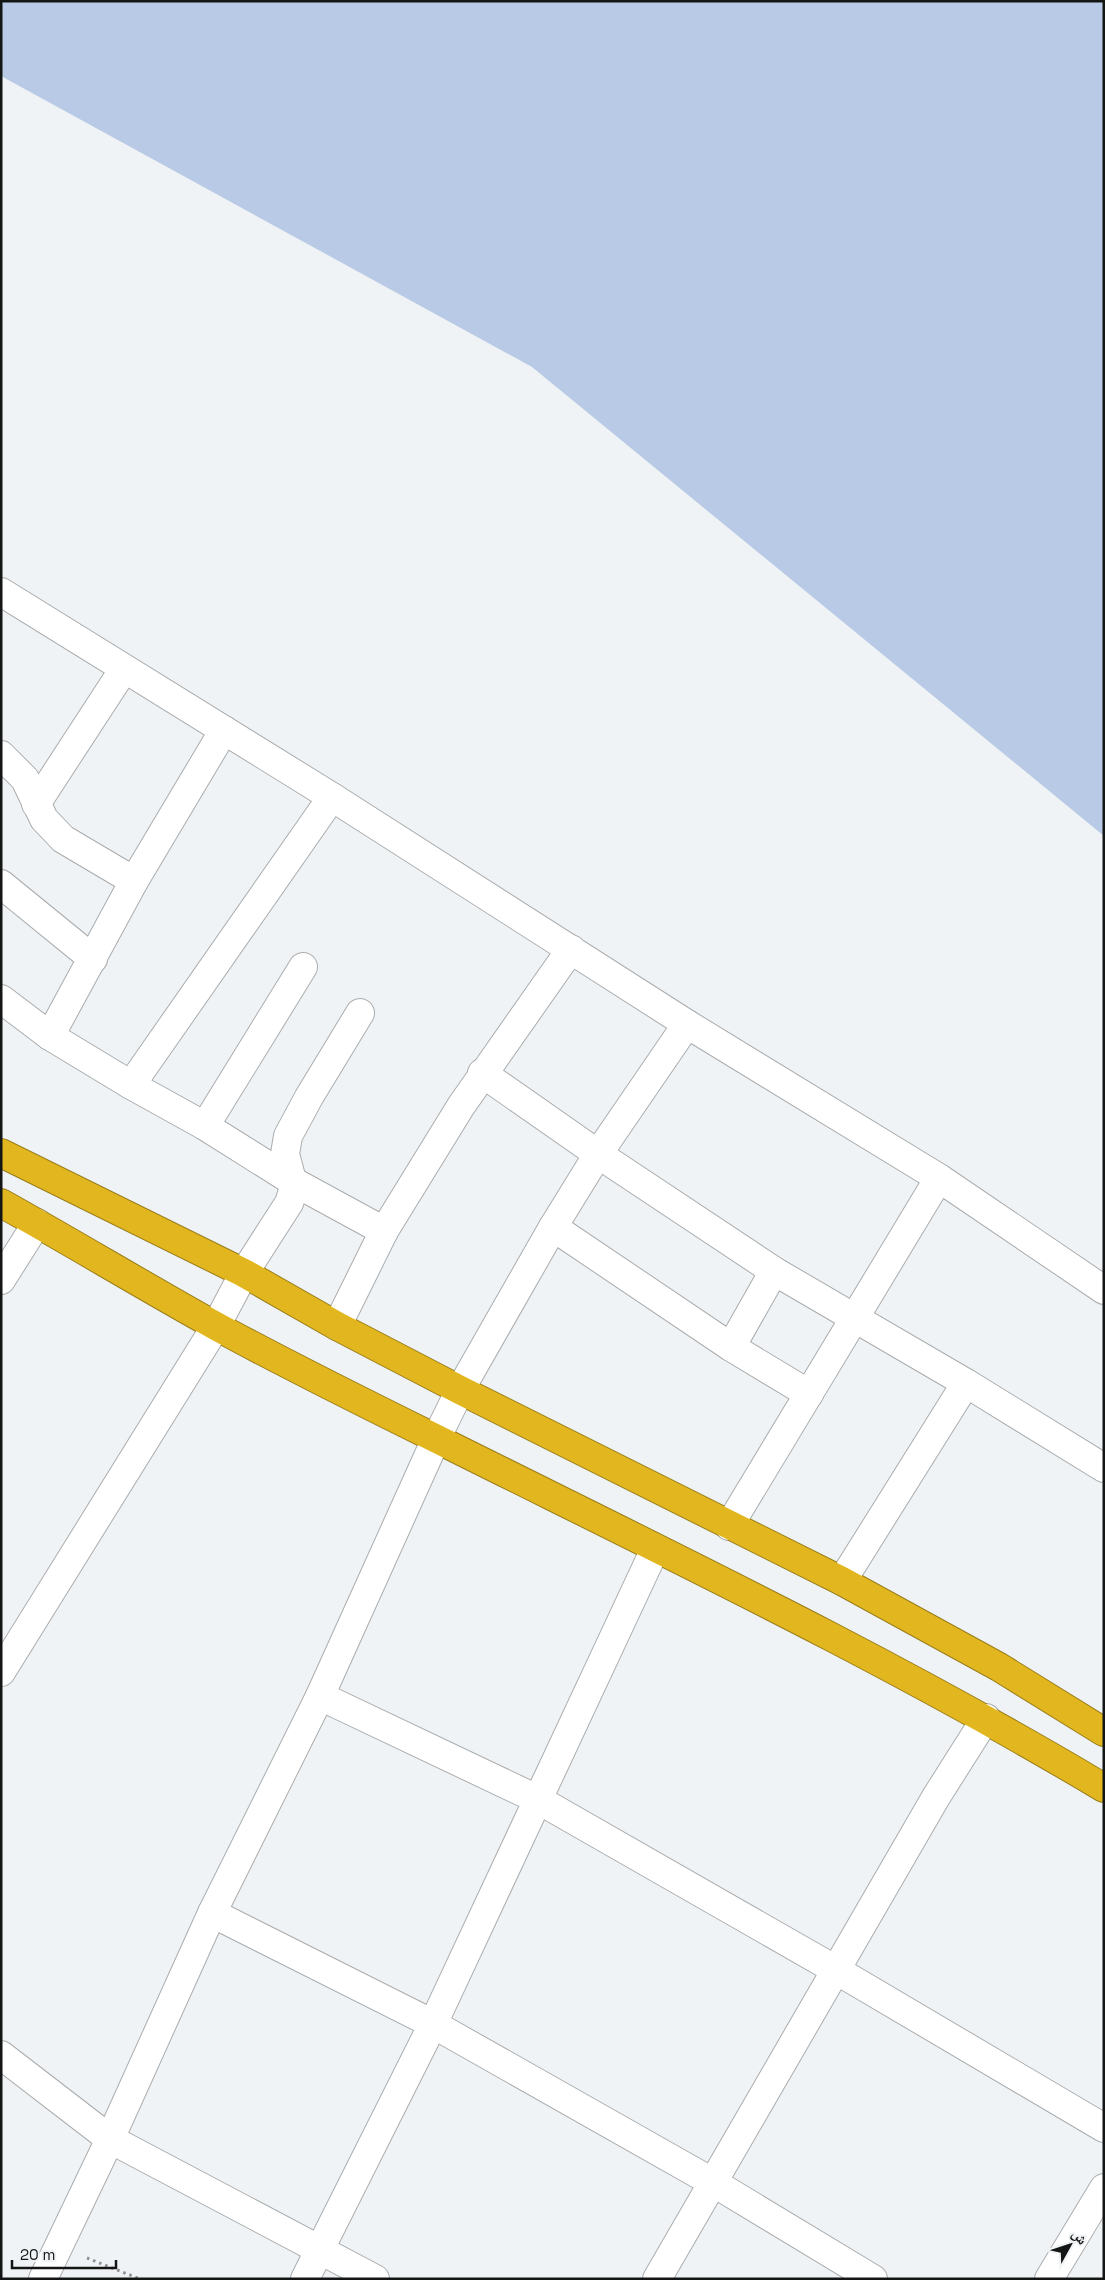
<svg xmlns="http://www.w3.org/2000/svg" width="1105" height="2280" viewBox="0 0 1105 2280" font-family="'Space Grotesk','Noto Naskh Arabic',sans-serif">
<style>
.water{fill:#b8cae5}
.lines{fill:none;stroke-linecap:round;stroke-linejoin:round}
.street-casing{stroke:#aaacae;stroke-width:30}
.highway-casing{stroke:#997e1c;stroke-width:30}
.path{stroke:#8d8f90;stroke-width:3;stroke-dasharray:2.5 4;stroke-linecap:butt}
.street{stroke:#fff;stroke-width:28}
.highway{stroke:#e1b61f;stroke-width:28}
</style>
<rect width="100%" height="100%" fill="#f0f3f5"/>
<polygon class="water" points="1,1 1104,1 1104,836 532,367 1,76"/>
<g class="lines">
<defs>
<g id="street">
<polyline points="1,592 332,797 687,1024 939,1178 1104,1290"/>
<polyline points="1,755 25,779 44,819 63,839 134,881"/>
<polyline points="36,804 124,669"/>
<polyline points="1,884 93,959"/>
<polyline points="1,999 50,1036 131,1085 205,1126 294,1182 384,1231"/>
<polyline points="50,1036 134,881 224,730"/>
<polyline points="482,1073 598,1154 774,1271 966,1383 1104,1468"/>
<polyline points="131,1085 332,797"/>
<polyline points="205,1126 303,967"/>
<polyline points="553,1227 731,1347 809,1394"/>
<polyline points="1,1280 37,1223"/>
<polyline points="337,1326 384,1231 461,1106 571,949"/>
<polyline points="731,1347 774,1271"/>
<polyline points="729,1526 939,1178"/>
<polyline points="842,1581 966,1383"/>
<polyline points="1,1672 216,1326 244,1273 289,1203 294,1188 285,1154 288,1136 309,1097 360,1013"/>
<polyline points="320,1696 537,1799 836,1970 1104,2128"/>
<polyline points="212,1913 433,2024 714,2183 873,2279"/>
<polyline points="1,2055 110,2139 375,2279"/>
<polyline points="43,2279 110,2139 212,1913 320,1696 436,1439 460,1390 553,1227 598,1154 687,1024"/>
<polyline points="305,2279 433,2024 655,1549"/>
<polyline points="657,2279 936,1797 986,1718"/>
<polyline points="1049,2279 1104,2188"/>
</g>
<g id="highway">
<polyline points="1,1153 244,1273 337,1326 460,1390 842,1581 999,1667 1104,1732"/>
<path d="M1,1203C73,1243 142,1285 214,1325C287,1365 362,1402 437,1439C661,1551 888,1659 1104,1788"/>
</g>
</defs>
<use href="#street" class="street-casing"/>
<use href="#highway" class="highway-casing"/>
<polyline class="path" points="87,2258 140,2279"/>
<use href="#street" class="street"/>
<use href="#highway" class="highway"/>
</g>
<rect width="1105" height="2280" fill="none" stroke="#141515" stroke-width="5"/>
<g transform="translate(1070 2245) rotate(50)" stroke="#f0f3f5" stroke-width="4" paint-order="stroke">
<path d="M0-4L9 19L0 12L-9 19Z" fill="#141515"/>
<text y="-8" font-size="14" font-weight="bold" text-anchor="middle" fill="#141515">ش</text>
</g>
<path d="M12 2260v8h104v-8" fill="none" stroke="#141515" stroke-width="2.5"/>
<text x="20" y="2260" font-size="15" fill="#141515" stroke="#f0f3f5" stroke-width="4" paint-order="stroke">20 m</text>
</svg>
